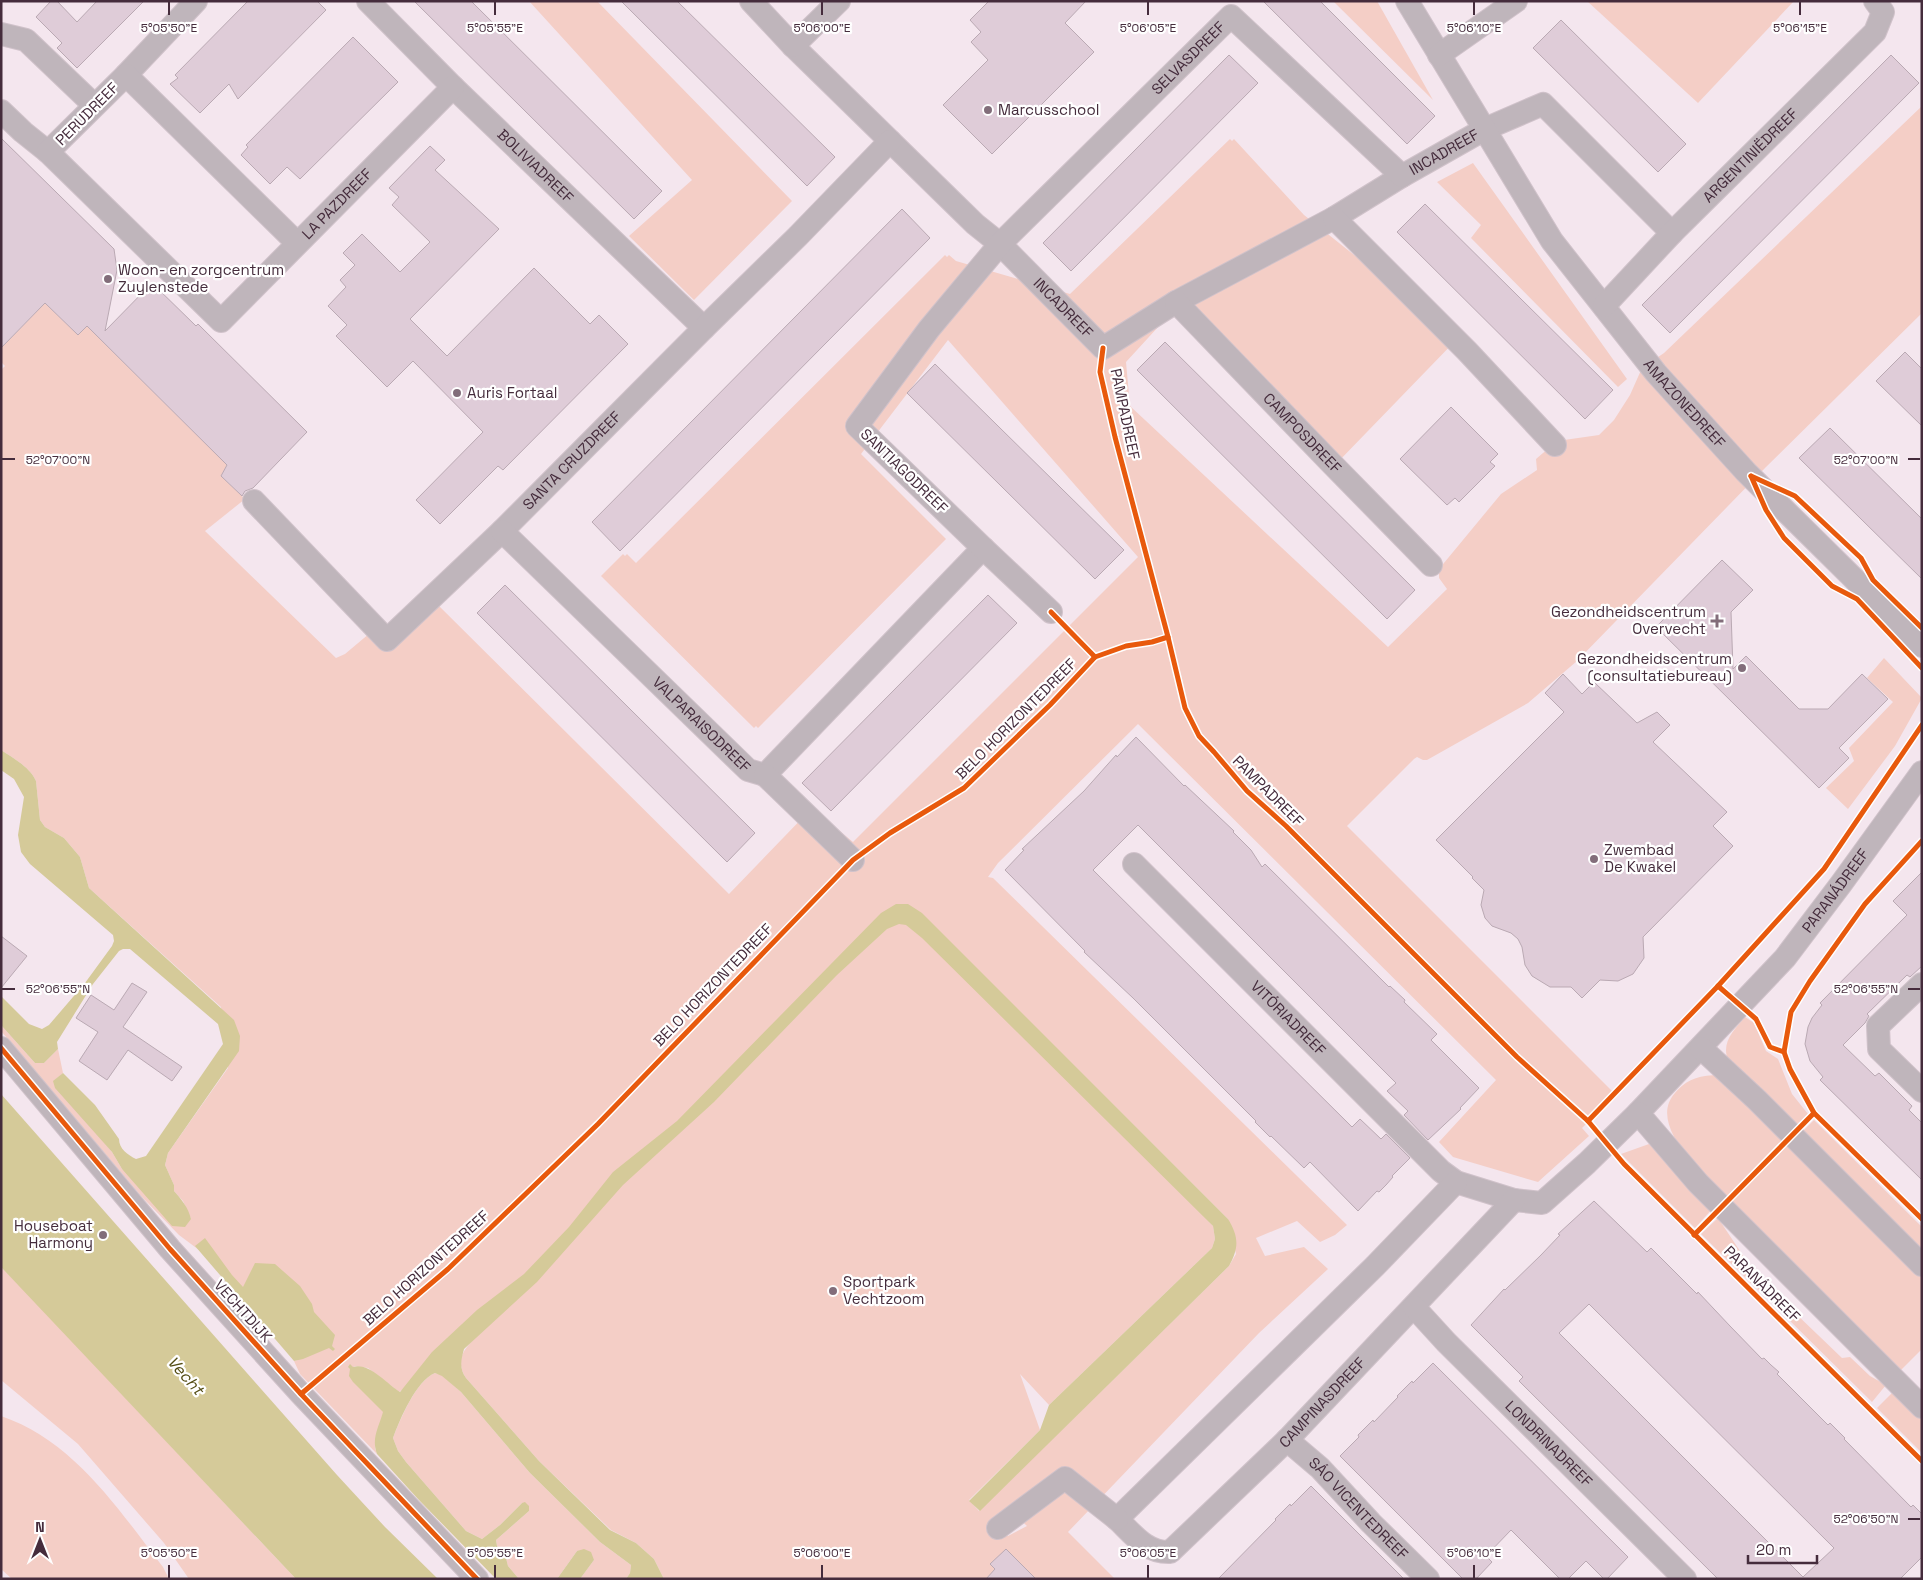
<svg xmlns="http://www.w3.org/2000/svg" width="1923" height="1580" viewBox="0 0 1923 1580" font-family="'Space Grotesk',sans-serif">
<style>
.green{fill:#f4cec6;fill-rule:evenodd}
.water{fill:#d5ca99}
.building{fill:#dfccd8;stroke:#baa9b3;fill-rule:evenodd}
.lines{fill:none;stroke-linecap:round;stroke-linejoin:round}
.street-casing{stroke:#d0c2ca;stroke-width:24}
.street{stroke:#bfb5bb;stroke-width:22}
.cycleway-casing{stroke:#fff;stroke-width:8}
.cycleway{stroke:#e8590c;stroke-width:5}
.ticks{fill:none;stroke:#452c3c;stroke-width:2}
.poi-dot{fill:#826d7a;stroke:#fff;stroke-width:2}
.labels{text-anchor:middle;stroke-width:4.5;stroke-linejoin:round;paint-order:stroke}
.street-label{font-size:15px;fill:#452c3c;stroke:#fff}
.poi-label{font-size:15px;fill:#452c3c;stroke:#fff;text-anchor:start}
.water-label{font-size:16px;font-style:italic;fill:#534c13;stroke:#fff}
.ticks-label{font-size:12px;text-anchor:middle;fill:#452c3c;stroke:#fff;stroke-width:4.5;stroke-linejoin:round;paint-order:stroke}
</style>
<rect width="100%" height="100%" fill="#f4e6ee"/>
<g class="green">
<polygon points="529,1 597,1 792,201 694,300 629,236 692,180"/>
<polygon points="1333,1 1377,1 1433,100"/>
<polygon points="1587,1 1794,1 1698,103"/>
<path d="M1922,106V313L1766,467L1577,661L1528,703L1427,760H1423L1417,757L1414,759L1347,826L1616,1095L1582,1128L1589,1136L1538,1182L1453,1157L1439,1142L1496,1080L1138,724L998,863L988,877L993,878L1347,1225L1335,1235L1320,1242L1297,1221L1256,1238L1265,1256L1304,1247L1328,1269L1259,1333L1068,1532L1115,1579H664L654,1559L636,1543L611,1530L539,1461L466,1378C455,1361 463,1350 475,1338L399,1392L368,1368L354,1366L388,1412L375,1448L377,1454L300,1374L294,1361L298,1360L203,1253L179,1235L142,1197L1,1031V1025L35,1063H44L58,1049L63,1073L54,1081L112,1152L122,1169L191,1219L183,1201L174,1191V1185L165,1165L168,1153L228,1068L221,1007L89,888L80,857L64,838L45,827L40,820L36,781C30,767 13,758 1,750V370L5,366L1,362V348L45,303L78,335L87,326L227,465L221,476L245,499L205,531L336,658L345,654L370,633L438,605L729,894L812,808L853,842L1138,557L948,340L861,454L946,539L758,728L756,726L754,728L601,576L623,554L625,556L627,554L636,563L945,255L947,257L949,255L956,261L1070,294L1230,139L1232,141L1234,139L1304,215L1458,338L1336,464L1181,302L1126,362L1130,406L1388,647L1447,589L1439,578V569L1501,494L1537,470L1536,459L1557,441L1599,435L1614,420L1630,395L1642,368L1664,353ZM936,928L1228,1219L1236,1254L1229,1266L979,1511L969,1500L1040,1430L1020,1374L1049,1405L1212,1248L1215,1239L1213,1226ZM1007,1507L1027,1526L1008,1536L991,1524Z"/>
<polygon points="1473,163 1627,379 1618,387 1471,238 1481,225 1437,182"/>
<polygon points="1884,658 1922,698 1895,746 1848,809 1826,788 1854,761 1849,748 1893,702 1867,678"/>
<path d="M1745,1017L1754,1023L1766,1051L1778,1059L1792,1094L1808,1114L1794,1127L1728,1060C1721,1042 1734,1030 1745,1017Z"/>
<path d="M1716,1075L1785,1138L1726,1198C1705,1175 1646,1125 1675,1093C1687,1079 1698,1076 1716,1075Z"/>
<polygon points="1814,1120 1922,1227 1922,1254 1800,1134"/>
<polygon points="1790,1143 1922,1274 1922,1349 1898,1373 1730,1203"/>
<polygon points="1649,1144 1713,1208 1695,1228 1621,1154"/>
<polygon points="1718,1218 1748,1263 1766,1282 1758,1290 1701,1234"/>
<polygon points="1,1267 21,1287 296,1579 189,1579 164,1543 78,1444 1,1380"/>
<polygon points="1793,1311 1842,1358 1850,1357 1870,1376 1886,1385 1872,1402 1786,1317"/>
<path d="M435,1373L442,1375L461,1392L530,1473L600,1542L631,1565L630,1573L626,1579H580L594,1560L577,1551L557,1579H519L508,1566L505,1554L497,1546L496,1540L529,1511L522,1503L500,1525L482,1539L466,1531L406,1462L398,1451L393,1438C401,1418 416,1381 435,1373Z"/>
<polygon points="1895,1390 1922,1414 1922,1453 1877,1408"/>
<path d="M1,1416C74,1441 118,1509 163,1567L169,1579H12L1,1569Z"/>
</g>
<g class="water">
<path d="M1,750C13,758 30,767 36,781L40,820L45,827L64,838L80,857L89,888L234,1020L240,1036L239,1051L168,1153L165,1165L174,1185V1191C182,1200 188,1207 191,1219L185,1227L172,1226L122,1169L112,1152L55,1088L53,1081L63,1073L95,1105L119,1139C119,1149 128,1155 136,1159L146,1156L223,1044L218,1024L130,949H123L119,951L93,984L57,1042L58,1049L44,1063H35L1,1025V996L29,1024L42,1029L49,1025L85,983L112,946L114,941L113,935L30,864L21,852L18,835L24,797L14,779L1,770Z"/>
<path d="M896,904H908L922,913L1228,1219C1239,1237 1239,1248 1229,1266L980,1511L969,1501L1040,1430L1049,1405L1212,1248L1215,1239L1213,1226L922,938L906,925L899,924L887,929L837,975L714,1102L623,1185L537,1282L464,1349C461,1360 459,1368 466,1378L539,1461L610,1530L636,1543L654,1559L664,1579H626L630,1573L631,1565L600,1542L530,1473L461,1392L442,1376L435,1373C416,1381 400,1419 393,1438L398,1451L406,1462L466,1531L482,1539L500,1525L522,1503L525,1502L529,1506V1511L496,1540L497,1546L505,1554L508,1566L519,1579H496L418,1499L377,1454C371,1438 379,1427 383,1412L353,1382L349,1376L350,1369L348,1367L350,1364L353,1367C369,1362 387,1384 400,1392L432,1352L477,1310L524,1274L569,1227L613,1172L677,1121L881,913Z"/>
<polygon points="1,1094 337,1475 385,1527 438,1579 296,1579 1,1267"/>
<polygon points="205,1238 232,1275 243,1287 255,1263 275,1264 300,1286 312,1304 314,1312 335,1335 332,1346 335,1349 333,1351 329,1348 303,1359 294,1361 195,1246"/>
<polygon points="584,1549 591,1552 594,1560 580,1579 557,1579 577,1551"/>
</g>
<g class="building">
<polygon points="51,1 57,1 77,22 97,1 144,1 77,68 57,48 62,43 36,17"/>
<polygon points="248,1 317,1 326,10 238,99 229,84 200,113 170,84 178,78 175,75"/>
<polygon points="414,1 471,1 662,191 634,219"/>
<polygon points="621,1 677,1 835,157 807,186"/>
<polygon points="989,1 1086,1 1065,23 1094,52 992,154 943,105 988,60 971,42 981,32 970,20"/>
<polygon points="1263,1 1320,1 1435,116 1407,144"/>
<polygon points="1561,20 1686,144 1658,172 1533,48"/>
<polygon points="353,37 398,82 300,179 287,167 270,184 241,155 248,147 246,145"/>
<polygon points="1229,55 1258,83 1071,271 1043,243"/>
<polygon points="1891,55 1919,83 1670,333 1642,305"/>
<polygon points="1,138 114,249 117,270 105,331 152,283 196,326 198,324 307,432 253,488 245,491 242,496 221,476 227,465 87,326 78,335 45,303 1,348"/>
<polygon points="430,146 445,160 435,170 499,229 410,319 447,356 534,268 590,324 599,315 628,344 503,470 498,466 440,524 416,500 483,432 413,361 387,387 336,336 347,325 328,306 346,287 340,280 355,265 343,253 362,234 400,272 430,242 392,205 399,197 389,188"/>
<polygon points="1425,204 1613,390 1585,419 1397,232"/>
<polygon points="902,209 930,238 620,551 592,522"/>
<polygon points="1165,342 1415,590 1387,619 1137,370"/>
<polygon points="1905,352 1922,369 1922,426 1876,381"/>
<polygon points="935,364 1124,550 1095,579 907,393"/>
<polygon points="1451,407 1498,454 1490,462 1495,466 1459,502 1455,498 1447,505 1400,459"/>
<polygon points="1830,428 1922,519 1922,579 1799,458"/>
<polygon points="1722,560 1753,590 1731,612 1733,669 1746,656 1799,709 1828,709 1862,674 1888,699 1839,748 1849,758 1819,788 1656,627"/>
<polygon points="505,585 755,833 727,862 477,613"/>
<polygon points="988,595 1017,623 831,811 802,783"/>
<polygon points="1563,674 1582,694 1594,682 1637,723 1657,712 1670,725 1653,742 1727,812 1713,826 1733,846 1643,937 1644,958 1633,974 1618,981 1600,980 1582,998 1571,987 1550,987 1532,976 1525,965 1522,947 1518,939 1511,933 1492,926 1485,918 1481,905 1484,890 1472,878 1473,877 1436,840 1564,712 1545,693"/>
<polygon points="1136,737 1184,786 1185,785 1234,831 1233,832 1251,850 1262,867 1265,864 1389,987 1390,986 1405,1000 1404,1002 1437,1034 1431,1040 1479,1088 1460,1108 1461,1109 1428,1140 1404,1115 1408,1111 1387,1091 1396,1083 1138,825 1093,870 1352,1127 1360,1119 1381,1139 1386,1134 1410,1158 1392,1176 1393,1177 1386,1185 1379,1192 1377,1191 1358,1211 1310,1162 1304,1168 1271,1136 1270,1137 1255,1122 1256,1121 1133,998 1084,952 1085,951 1005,870 1024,850 1022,849 1084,791 1116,755 1117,757"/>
<polygon points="1922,872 1922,966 1910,977 1907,975 1867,1014 1869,1016 1865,1023 1843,1045 1875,1076 1879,1073 1912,1106 1909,1110 1922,1123 1922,1180 1820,1080 1823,1077 1810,1061 1805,1044 1808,1027 1812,1018 1822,1005 1820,1003 1907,915 1893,901"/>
<polygon points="1,936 27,956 1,988"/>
<polygon points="132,983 147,992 123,1027 182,1067 172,1081 128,1050 107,1080 79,1061 98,1032 76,1018 91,995 114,1010"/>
<path d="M1594,1201L1647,1252L1651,1248L1697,1294L1698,1292L1730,1326L1762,1359L1764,1358L1771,1365L1779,1372L1777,1374L1828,1425L1830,1423L1845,1438L1844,1439L1911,1507L1913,1505L1922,1514V1557L1900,1579H1718L1519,1381L1523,1377L1471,1325L1504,1289L1505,1290L1541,1255L1560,1235L1558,1234ZM1589,1304L1834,1548L1803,1577L1559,1333Z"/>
<polygon points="1433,1363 1628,1557 1607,1579 1604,1579 1586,1561 1568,1579 1560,1579 1511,1530 1486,1556 1492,1562 1476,1579 1463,1579 1340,1456 1359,1437 1358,1435 1373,1420 1374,1422 1398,1397 1397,1396 1412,1381 1413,1383"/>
<polygon points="1311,1486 1404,1579 1218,1579 1276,1520 1275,1519 1290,1504 1291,1506"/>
<polygon points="1006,1549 1036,1579 986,1579 995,1569 990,1564"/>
</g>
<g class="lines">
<defs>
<g id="street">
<path id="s1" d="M368,1L453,87L704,328"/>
<path id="s2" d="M751,1L793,46L975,224L1000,244L1103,348L1176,302L1334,218L1402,176L1485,129L1543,104L1672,233"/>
<path id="s3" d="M1407,1L1552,241L1656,373L1746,472L1922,646"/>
<polyline points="1,34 26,40 94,105"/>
<polyline points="793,46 839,1"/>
<polyline points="1439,55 1516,1"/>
<polyline points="126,75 196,1"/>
<polyline points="1,111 23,132 48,152"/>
<polyline points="1334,218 1467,351 1555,445"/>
<path id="s4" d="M297,243L126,75L48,152L221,321L453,87"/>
<path id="s5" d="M1176,302L1332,464L1431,565"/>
<path id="s6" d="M1604,306L1672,233L1875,32L1883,12L1875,1"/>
<path id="s7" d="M254,501L387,640L502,531L704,328L798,236L890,141"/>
<path id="s8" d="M502,531L748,770L765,775L983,548"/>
<path id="s9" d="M1051,612L983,548L857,426L929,329L1000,244L1231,16L1402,176"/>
<polyline points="765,775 853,860"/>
<path id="s10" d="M1134,864L1441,1171L1456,1182L1514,1200L1542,1203L1587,1163L1638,1113L1785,958L1841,884L1922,772"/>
<polyline points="1922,984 1878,1026 1879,1049 1922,1091"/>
<polyline points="1,1048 170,1249 301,1394 477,1579"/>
<polyline points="1701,1048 1757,1100 1922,1265"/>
<polyline points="1638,1113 1698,1183 1922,1407"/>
<path id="s11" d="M1456,1182L1375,1266L1117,1519C1133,1534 1146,1553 1170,1552L1287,1440L1514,1200"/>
<path id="s12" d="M1414,1307L1446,1342L1685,1579"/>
<path id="s13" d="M1287,1440L1320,1468L1371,1523L1428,1579"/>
<polyline points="998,1528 1065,1478 1117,1519"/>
</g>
</defs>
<use href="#street" class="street-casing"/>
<use href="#street" class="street"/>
<defs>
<g id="cycleway">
<polyline points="1103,348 1100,372 1115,437 1168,637 1185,708 1199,736 1214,752 1247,791 1286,826 1517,1057 1588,1121 1624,1164 1922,1461"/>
<polyline points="1751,476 1766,510 1784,538 1832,586 1857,599 1922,668"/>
<polyline points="1751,476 1795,496 1861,558 1873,580 1922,628"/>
<polyline points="1051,612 1095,657"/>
<polyline points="1922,841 1865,904 1810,981 1791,1012 1784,1052 1790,1069 1814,1113 1922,1219"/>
<polyline points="1718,986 1756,1019 1770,1047 1784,1052"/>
<polyline points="1,1048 170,1249 301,1394 477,1579"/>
<polyline points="1588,1121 1718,986 1824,869 1922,725"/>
<polyline points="1694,1235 1814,1113"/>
<polyline points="301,1394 448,1269 598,1124 853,860 890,833 964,788 1050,705 1095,657 1126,646 1152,642 1168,637"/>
</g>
</defs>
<use href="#cycleway" class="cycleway-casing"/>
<use href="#cycleway" class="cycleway"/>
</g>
<path class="ticks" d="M169,2V15M495,2V15M822,2V15M1148,2V15M1474,2V15M1800,2V15M2,459H15M1908,459H1920M2,989H15M1908,989H1920M1908,1519H1920M169,1565V1578M495,1565V1578M822,1565V1578M1148,1565V1578M1474,1565V1578"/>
<g class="poi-dot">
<circle cx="988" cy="110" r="5"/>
<circle cx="108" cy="279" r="5"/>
<circle cx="457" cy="393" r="5"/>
<path d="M1714.5 613.5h5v5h5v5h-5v5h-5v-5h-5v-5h5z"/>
<circle cx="1742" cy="668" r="5"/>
<circle cx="1594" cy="859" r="5"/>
<circle cx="103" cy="1235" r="5"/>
<circle cx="833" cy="1291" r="5"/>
</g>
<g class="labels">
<g class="street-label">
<text dy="5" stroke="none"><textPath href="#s9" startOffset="765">SELVASDREEF</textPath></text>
<text transform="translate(87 114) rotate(-45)" y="5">PERUDREEF</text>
<text dy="5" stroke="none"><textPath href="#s2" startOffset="888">INCADREEF</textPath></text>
<text dy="5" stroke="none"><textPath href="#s6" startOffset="210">ARGENTINIËDREEF</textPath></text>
<text dy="5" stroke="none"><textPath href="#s1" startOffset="235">BOLIVIADREEF</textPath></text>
<text dy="5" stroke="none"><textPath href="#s4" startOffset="756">LA PAZDREEF</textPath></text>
<text dy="5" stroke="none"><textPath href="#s2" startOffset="438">INCADREEF</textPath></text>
<text dy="5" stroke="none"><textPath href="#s3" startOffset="490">AMAZONEDREEF</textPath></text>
<text transform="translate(1125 414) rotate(78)" y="5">PAMPADREEF</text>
<text dy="5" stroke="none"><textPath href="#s5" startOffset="182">CAMPOSDREEF</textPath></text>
<text dy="5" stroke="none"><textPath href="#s7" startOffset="450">SANTA CRUZDREEF</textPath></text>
<text transform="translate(904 471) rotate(44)" y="5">SANTIAGODREEF</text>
<text transform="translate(1016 719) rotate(-45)" y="5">BELO HORIZONTEDREEF</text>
<text dy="5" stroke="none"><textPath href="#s8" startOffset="278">VALPARAISODREEF</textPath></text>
<text transform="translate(1268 791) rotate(45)" y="5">PAMPADREEF</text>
<text dy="5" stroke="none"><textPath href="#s10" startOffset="971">PARANÁDREEF</textPath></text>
<text transform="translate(713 985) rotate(-46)" y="5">BELO HORIZONTEDREEF</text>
<text dy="5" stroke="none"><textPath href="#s10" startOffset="218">VITÓRIADREEF</textPath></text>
<text transform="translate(426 1268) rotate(-42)" y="5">BELO HORIZONTEDREEF</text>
<text transform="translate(1762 1284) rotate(45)" y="5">PARANÁDREEF</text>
<text transform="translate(243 1311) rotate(48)" y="5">VECHTDIJK</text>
<text dy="5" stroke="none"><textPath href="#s11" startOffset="756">CAMPINASDREEF</textPath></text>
<text dy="5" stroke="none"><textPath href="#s12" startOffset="192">LONDRINADREEF</textPath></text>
<text dy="5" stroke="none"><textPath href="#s13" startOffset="99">SÁO VICENTEDREEF</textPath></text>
</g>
<g class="poi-label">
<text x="998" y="115">Marcusschool</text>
<text x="118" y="275">Woon- en zorgcentrum<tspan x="118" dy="17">Zuylenstede</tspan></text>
<text x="467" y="398">Auris Fortaal</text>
<text x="1706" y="617" text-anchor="end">Gezondheidscentrum<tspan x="1706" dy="17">Overvecht</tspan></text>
<text x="1732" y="664" text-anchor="end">Gezondheidscentrum<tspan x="1732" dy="17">(consultatiebureau)</tspan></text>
<text x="1604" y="855">Zwembad<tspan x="1604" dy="17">De Kwakel</tspan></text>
<text x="93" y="1231" text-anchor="end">Houseboat<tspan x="93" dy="17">Harmony</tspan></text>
<text x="843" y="1287">Sportpark<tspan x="843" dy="17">Vechtzoom</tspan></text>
</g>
<g class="water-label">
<text transform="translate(186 1375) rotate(48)" y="6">Vecht</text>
</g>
</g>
<g class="ticks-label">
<text x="169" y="32">5°05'50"E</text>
<text x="495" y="32">5°05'55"E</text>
<text x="822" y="32">5°06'00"E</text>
<text x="1148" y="32">5°06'05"E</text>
<text x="1474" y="32">5°06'10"E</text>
<text x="1800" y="32">5°06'15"E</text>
<text x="58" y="464">52°07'00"N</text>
<text x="1866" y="464">52°07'00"N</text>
<text x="58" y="993">52°06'55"N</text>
<text x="1866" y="993">52°06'55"N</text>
<text x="1866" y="1523">52°06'50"N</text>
<text x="169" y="1557">5°05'50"E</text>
<text x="495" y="1557">5°05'55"E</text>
<text x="822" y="1557">5°06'00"E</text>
<text x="1148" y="1557">5°06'05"E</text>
<text x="1474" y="1557">5°06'10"E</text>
</g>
<rect width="1923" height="1580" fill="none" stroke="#452c3c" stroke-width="5"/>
<g transform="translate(40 1540)" stroke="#ffffff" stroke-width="4" paint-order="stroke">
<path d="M0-4L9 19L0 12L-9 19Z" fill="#452c3c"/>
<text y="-8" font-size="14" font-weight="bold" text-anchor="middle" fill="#452c3c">N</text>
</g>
<path d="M1748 1555v8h69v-8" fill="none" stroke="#452c3c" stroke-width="2.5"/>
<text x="1756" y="1555" font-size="15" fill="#452c3c" stroke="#ffffff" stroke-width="4" paint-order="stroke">20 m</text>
</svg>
